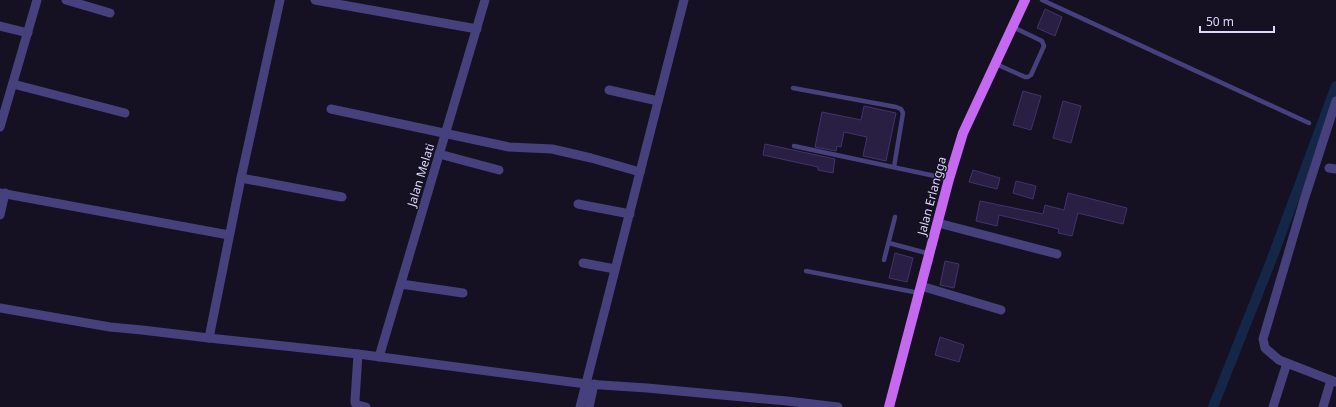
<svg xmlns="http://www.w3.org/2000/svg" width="1336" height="407" viewBox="0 0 1336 407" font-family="'Noto Sans',sans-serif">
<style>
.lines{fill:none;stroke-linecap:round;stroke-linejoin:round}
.canal{stroke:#152748;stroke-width:10}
.building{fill:#281f42;stroke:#41336c}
.service{stroke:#46417d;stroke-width:4.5}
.minor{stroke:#46417d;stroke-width:9}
.primary{stroke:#c469f0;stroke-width:10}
.labels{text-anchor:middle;stroke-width:3;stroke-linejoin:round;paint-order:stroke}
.street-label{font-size:12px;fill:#ddd7fb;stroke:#151123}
</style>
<rect width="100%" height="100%" fill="#151123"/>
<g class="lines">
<polyline class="canal" points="1213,407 1271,261 1336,86"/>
</g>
<g class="building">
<polygon points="1045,9 1062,17 1055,36 1037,28"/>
<polygon points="1023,91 1041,96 1031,130 1013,125"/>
<polygon points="1063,101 1081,106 1071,143 1053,138"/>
<polygon points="864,106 896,113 886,161 863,156 867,137 844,132 841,147 837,146 836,151 815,147 822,112 861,120"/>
<polygon points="765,144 835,159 833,173 818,170 818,167 763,155"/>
<polygon points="973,170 1000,178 997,189 969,182"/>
<polygon points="1016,181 1036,186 1033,199 1013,193"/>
<polygon points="1068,193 1127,208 1123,224 1078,213 1072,236 1058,233 1059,229 999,215 997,226 976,221 980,201 1043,214 1045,205 1064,210"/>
<polygon points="895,253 913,258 907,282 889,278"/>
<polygon points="945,261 959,264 954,288 940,285"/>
<polygon points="940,337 964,345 959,362 935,355"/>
</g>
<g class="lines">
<g class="service">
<polyline points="1042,0 1309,123"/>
<polyline points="996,64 1025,77 1028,77 1031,75 1044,46 1042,41 1013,27"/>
<polyline points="793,88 896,107 901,109 903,113 894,167"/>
<polyline points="794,146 949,179"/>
<polyline points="889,243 930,254"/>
<polyline points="884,260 895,217"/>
<polyline points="806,271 919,293"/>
</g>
<g class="minor">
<polyline points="66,0 110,13"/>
<polyline points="280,0 241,178 209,338 358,354 586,384 647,388 787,401 838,407"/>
<polyline points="315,0 477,29"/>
<polyline points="0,26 28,33"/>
<polyline points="13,84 125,113"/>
<polyline points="609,90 658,101"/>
<polyline points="1336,101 1304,200 1263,339 1265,348 1279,360 1336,382"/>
<polyline points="331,109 509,147 552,149 591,158 640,172"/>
<polyline points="0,127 37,0"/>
<polyline points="439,154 499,170"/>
<polyline points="1329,168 1336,169"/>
<polyline points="241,178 342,197"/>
<polyline points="0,193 229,235"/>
<polyline points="578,204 630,214"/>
<polyline points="0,215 5,193"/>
<polyline points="938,223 1057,254"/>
<polyline points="583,263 615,269"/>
<polyline points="401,284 463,293"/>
<polyline points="921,286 1001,310"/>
<polyline points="0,308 110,327 142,330 209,338"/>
<polyline points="358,354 355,400 355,403 358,405 366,407"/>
<polyline points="379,357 485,0"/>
<polyline points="580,407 684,0"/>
<polyline points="589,407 594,384"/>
<polyline points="1273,407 1287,363"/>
<polyline points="1323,407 1331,380"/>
</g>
<polyline class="primary" points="889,407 949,179 963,133 1025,0"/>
</g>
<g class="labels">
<g class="street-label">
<text transform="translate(421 175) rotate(-73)" y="4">Jalan Melati</text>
<text transform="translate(932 196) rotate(-75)" y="4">Jalan Erlangga</text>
</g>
</g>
<path d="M1200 26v6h74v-6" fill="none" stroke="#ddd7fb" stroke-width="2"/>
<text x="1206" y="26" font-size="12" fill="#ddd7fb" stroke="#151123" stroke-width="3" paint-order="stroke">50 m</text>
</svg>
